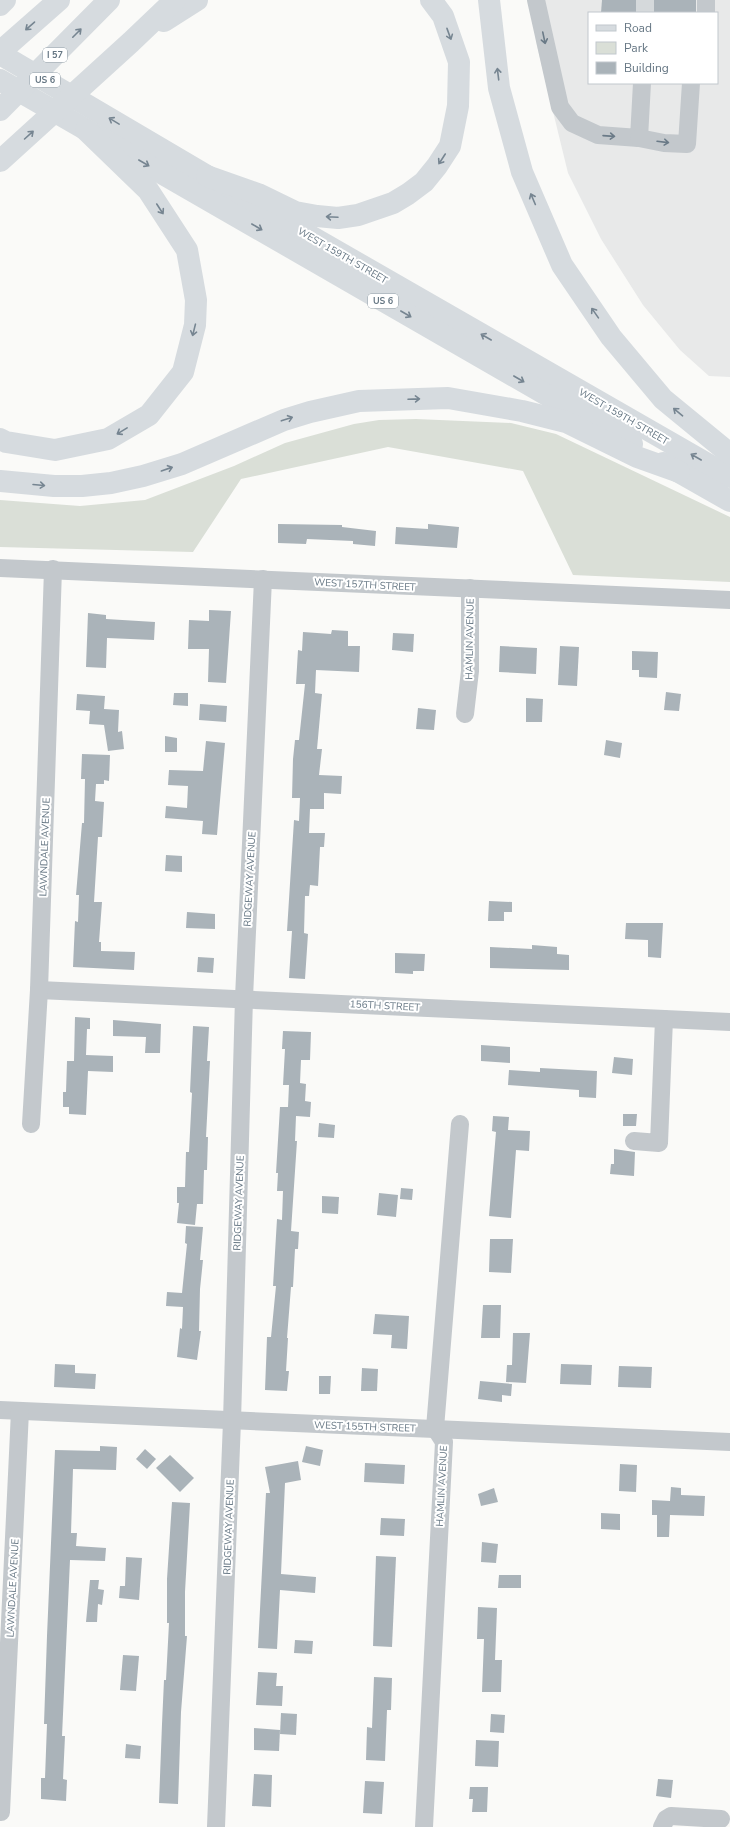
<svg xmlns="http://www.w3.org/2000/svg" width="730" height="1827" viewBox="0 0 730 1827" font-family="'Nunito Sans',sans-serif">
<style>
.built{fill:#e8e9e9;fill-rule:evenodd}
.green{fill:#dadfd7}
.building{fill:#aab3b9}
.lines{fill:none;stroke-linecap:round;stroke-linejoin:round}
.minor-tunnel{stroke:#d5d9db;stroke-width:18;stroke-dasharray:18 9;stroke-linecap:butt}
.minor{stroke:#c3c8cc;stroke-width:18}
.major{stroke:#d6dbdf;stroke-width:22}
.highway{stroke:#d6dbdf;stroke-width:22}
.oneway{stroke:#768591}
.oneway2{stroke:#6a7a87}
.labels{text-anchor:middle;stroke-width:4;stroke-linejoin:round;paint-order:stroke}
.shield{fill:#fff;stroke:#939fa8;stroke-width:1}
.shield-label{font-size:9px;font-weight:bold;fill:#657683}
.street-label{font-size:10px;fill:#657683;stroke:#fff}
</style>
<rect width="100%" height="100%" fill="#fafaf8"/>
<path class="built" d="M532,0H730V377L709,376L680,350L643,305L601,239L568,173L536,42ZM589,13H717V83H589Z"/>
<polygon class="green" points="416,419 511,423 556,434 730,517 730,582 573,575 523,471 388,447 241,479 193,552 0,547 0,500 80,506 145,500 234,466 285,443 354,424 379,420"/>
<g class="building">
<polygon points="602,0 696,0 696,13 601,13"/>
<polygon points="278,524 342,525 342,527 376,531 375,546 353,544 353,541 307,539 306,544 278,543"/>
<polygon points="428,524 459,527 457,548 395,544 396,527 428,529"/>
<polygon points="209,610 231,611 226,683 208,682 209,649 188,649 189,620 209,621"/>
<polygon points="88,613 106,615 106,619 155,622 154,640 107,638 106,668 86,667"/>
<polygon points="332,630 348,631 348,646 360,646 359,672 316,670 315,693 322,694 317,749 322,749 319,775 342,776 341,794 324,793 324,809 310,809 309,833 325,833 324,847 320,847 318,886 310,885 309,896 305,896 304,933 308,934 305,979 289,978 292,931 287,931 294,820 299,821 300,798 292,798 293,759 295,740 299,740 305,684 296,684 298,650 302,651 303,632 331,634"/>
<polygon points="393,633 414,634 413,652 392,650"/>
<polygon points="500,646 537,648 536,674 499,672"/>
<polygon points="560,646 579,647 577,686 558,685"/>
<polygon points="632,651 658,652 657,678 639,677 639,670 632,670"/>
<polygon points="666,692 681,694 679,711 664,710"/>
<polygon points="174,693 188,693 188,706 173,705"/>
<polygon points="77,694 105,696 104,709 119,710 118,732 122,731 124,749 108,751 104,725 89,724 90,711 76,710"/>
<polygon points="526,698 543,699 542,722 526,722"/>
<polygon points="200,704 227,706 226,722 199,720"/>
<polygon points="418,708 436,710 434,730 416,729"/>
<polygon points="165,736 177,738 177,752 165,752"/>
<polygon points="606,740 622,743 620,758 604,755"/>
<polygon points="206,741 225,743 217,835 202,834 203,821 165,818 166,806 187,808 188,786 168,785 169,770 203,771"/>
<polygon points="82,754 110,755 109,781 104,780 104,784 96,784 95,801 104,802 102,837 98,837 94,902 102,902 99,942 101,942 101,951 135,952 134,970 73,967 75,921 78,922 79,895 76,895 82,823 84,823 85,779 81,779"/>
<polygon points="166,855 182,856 182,872 165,871"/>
<polygon points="489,901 512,902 512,912 504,912 504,921 488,921"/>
<polygon points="187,912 215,914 215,929 186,928"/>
<polygon points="626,923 663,923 661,958 648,957 648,940 625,939"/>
<polygon points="532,945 557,947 557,954 569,955 569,970 490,968 490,947 532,949"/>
<polygon points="395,953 425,954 424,971 413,971 413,974 395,973"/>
<polygon points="198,957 214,958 213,973 197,972"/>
<polygon points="75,1017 90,1018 90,1029 87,1029 86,1055 113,1056 113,1072 88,1071 86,1115 69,1114 69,1107 63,1107 63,1092 66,1092 67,1061 74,1061"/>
<polygon points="113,1020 161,1024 160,1053 145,1053 146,1037 113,1036"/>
<polygon points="193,1026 209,1027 207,1061 210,1061 206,1137 208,1137 207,1170 204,1170 203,1204 197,1204 195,1225 177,1223 179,1203 177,1203 177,1187 185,1187 186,1152 189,1152 192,1093 190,1092"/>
<polygon points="283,1031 311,1032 310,1060 301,1060 300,1083 306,1084 305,1101 311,1102 310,1117 296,1116 295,1141 297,1141 291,1231 299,1232 298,1249 295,1249 293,1287 291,1287 287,1338 288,1338 286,1371 289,1371 287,1391 265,1390 267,1337 271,1337 276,1286 273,1286 277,1219 282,1220 283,1191 277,1191 278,1173 276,1173 280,1107 288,1107 289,1085 283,1085 285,1049 282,1049"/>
<polygon points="481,1045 510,1047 510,1063 481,1061"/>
<polygon points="614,1057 633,1059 632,1075 612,1073"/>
<polygon points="540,1068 597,1071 596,1098 579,1097 579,1090 508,1085 509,1070 540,1072"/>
<polygon points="623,1114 637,1114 636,1126 623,1126"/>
<polygon points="493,1116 509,1117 508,1130 530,1131 529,1151 516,1150 511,1218 489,1216 496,1132 492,1131"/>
<polygon points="319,1123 335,1125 334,1138 318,1137"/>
<polygon points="614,1149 635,1152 634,1176 610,1174 611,1164 614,1164"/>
<polygon points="401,1188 413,1189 412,1200 400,1199"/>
<polygon points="379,1193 398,1195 396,1217 377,1215"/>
<polygon points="322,1196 339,1197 338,1214 322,1213"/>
<polygon points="186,1226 203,1227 200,1260 203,1260 200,1289 199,1331 201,1331 197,1360 177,1357 180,1328 182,1329 183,1307 166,1306 167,1292 182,1293 187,1244 185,1243"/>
<polygon points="490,1239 513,1239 511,1273 489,1272"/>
<polygon points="483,1305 501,1305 500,1338 481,1338"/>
<polygon points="375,1314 409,1316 407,1349 391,1348 392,1335 373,1334"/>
<polygon points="513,1333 530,1333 526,1383 506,1382 507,1365 512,1365"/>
<polygon points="55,1364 75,1365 75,1373 96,1374 95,1389 54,1387"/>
<polygon points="561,1364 592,1365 591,1385 560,1384"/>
<polygon points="619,1366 652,1367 651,1388 618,1387"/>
<polygon points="362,1368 378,1369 377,1391 361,1391"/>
<polygon points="319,1376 331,1376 330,1394 319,1394"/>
<polygon points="480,1381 512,1384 511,1396 502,1395 502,1402 478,1399"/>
<polygon points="100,1446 117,1447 116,1470 73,1469 71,1533 77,1533 76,1546 106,1548 105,1561 70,1560 62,1736 65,1736 63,1779 67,1780 66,1801 41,1799 41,1778 45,1778 47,1724 44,1724 47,1636 55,1450 100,1451"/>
<polygon points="306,1446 323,1450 320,1466 302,1462"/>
<polygon points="145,1449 156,1459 147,1469 136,1459"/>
<polygon points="170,1455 194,1478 180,1492 156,1468"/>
<polygon points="298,1461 301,1480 285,1483 281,1574 316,1577 315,1593 280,1590 277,1649 258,1648 266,1493 270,1493 265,1467"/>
<polygon points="365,1463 405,1465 404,1484 364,1482"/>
<polygon points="620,1464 637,1465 636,1492 619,1491"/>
<polygon points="671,1487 681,1488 681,1495 705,1496 704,1516 670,1515 669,1537 657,1537 657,1515 652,1515 652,1500 670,1501"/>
<polygon points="494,1488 498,1502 481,1506 478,1494"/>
<polygon points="172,1502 190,1503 185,1592 185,1636 187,1636 181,1712 178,1804 159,1803 162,1724 164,1680 166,1680 169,1623 167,1623 167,1579"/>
<polygon points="601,1513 620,1514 620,1530 601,1529"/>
<polygon points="381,1518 405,1519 404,1536 380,1535"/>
<polygon points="482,1542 498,1544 496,1563 481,1562"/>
<polygon points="376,1556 396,1557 392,1647 373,1646"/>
<polygon points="126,1557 142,1558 139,1600 119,1598 120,1586 125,1586"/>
<polygon points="499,1575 521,1575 521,1588 498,1588"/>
<polygon points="90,1580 99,1580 98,1589 104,1590 102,1605 98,1604 97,1622 86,1622"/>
<polygon points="478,1607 497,1608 495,1660 502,1660 501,1692 482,1692 484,1639 477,1639"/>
<polygon points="295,1640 313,1641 312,1654 294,1653"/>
<polygon points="123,1655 139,1656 136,1691 120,1690"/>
<polygon points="258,1672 277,1673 276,1686 283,1686 282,1706 256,1705"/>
<polygon points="374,1677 392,1678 391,1710 387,1710 385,1761 366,1760 367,1727 372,1728"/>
<polygon points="281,1713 297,1714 296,1735 280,1734"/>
<polygon points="491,1714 505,1715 504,1733 490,1732"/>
<polygon points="254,1728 280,1730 279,1751 254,1750"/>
<polygon points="476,1740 499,1741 498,1767 475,1766"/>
<polygon points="126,1744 141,1746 140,1759 125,1758"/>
<polygon points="254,1774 272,1775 271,1807 252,1806"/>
<polygon points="658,1779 673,1780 671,1798 656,1796"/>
<polygon points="365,1781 384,1782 382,1814 363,1813"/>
<polygon points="470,1787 488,1787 487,1812 472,1812 473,1799 469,1799"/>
</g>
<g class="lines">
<polyline class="minor-tunnel" points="645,13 645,0"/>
<g class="minor">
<polyline points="536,0 560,107 572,123 598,135 639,138 642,83"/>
<polyline points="706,13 706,0"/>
<polyline points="639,138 664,143 687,144 691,83"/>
<polyline points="0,568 730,600"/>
<polyline points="465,714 470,671 470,588"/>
<polyline points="39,990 730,1022"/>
<polyline points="31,1124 39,990 53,569"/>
<polyline points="634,1141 659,1143 664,1019"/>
<polyline points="0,1410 730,1442"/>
<polyline points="1,1812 20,1411"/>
<polyline points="216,1827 232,1421 244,998 263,579"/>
<polyline points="424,1827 444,1442 435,1428 460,1124"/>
<polyline points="662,1827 666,1819 671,1816 721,1819"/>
</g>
<g class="major">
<polyline points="0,54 258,206 730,477"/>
<polyline points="0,80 632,444"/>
<polyline points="663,463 730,501"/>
</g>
<g class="highway">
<polyline points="489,0 499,88 522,172 562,265 611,337 663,399 730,454"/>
<polyline points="0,5 5,0"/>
<polyline points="164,21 197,0"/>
<polyline points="0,52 59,0"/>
<polyline points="0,110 109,0"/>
<polyline points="0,161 131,42 175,0"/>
<polyline points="207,176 258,194 295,212 317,216 338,218 358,215 393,203 408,194 424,182 437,166 450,146 458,106 459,62 443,16 431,0"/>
<polyline points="0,439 6,442 55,450 108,439 149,415 183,372 195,325 196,300 187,250 148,190 86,130"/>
<polyline points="0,481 54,486 82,486 111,483 143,476 182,464 284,420 310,412 359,401 448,398 522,411 566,422 637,457 679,472"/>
</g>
</g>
<defs><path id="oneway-shaft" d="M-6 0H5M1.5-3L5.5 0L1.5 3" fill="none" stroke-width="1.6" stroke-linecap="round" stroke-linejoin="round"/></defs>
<g class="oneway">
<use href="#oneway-shaft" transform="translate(30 26) rotate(139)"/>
<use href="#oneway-shaft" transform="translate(77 33) rotate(-45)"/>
<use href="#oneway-shaft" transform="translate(449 34) rotate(70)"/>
<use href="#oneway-shaft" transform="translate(498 74) rotate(-97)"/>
<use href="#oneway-shaft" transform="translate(114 121) rotate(-149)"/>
<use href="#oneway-shaft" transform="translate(29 135) rotate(-42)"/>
<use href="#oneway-shaft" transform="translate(442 159) rotate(123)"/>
<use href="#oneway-shaft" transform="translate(144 163) rotate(30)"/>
<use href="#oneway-shaft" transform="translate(533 199) rotate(-113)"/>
<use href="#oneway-shaft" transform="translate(160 209) rotate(57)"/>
<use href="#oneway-shaft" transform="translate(332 217) rotate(-177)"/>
<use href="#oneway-shaft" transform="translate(257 227) rotate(30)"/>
<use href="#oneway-shaft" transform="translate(595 313) rotate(-125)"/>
<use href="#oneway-shaft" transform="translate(406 314) rotate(30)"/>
<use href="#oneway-shaft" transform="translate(194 330) rotate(104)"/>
<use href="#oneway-shaft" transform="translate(486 337) rotate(-150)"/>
<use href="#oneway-shaft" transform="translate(519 379) rotate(30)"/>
<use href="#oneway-shaft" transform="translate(414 399) rotate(-2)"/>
<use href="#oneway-shaft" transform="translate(678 412) rotate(-140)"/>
<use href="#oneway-shaft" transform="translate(287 419) rotate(-18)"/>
<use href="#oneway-shaft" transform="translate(122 431) rotate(149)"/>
<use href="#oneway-shaft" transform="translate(696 457) rotate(-150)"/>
<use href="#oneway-shaft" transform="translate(167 469) rotate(-19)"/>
<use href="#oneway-shaft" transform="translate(39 485) rotate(5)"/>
</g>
<g class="oneway2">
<use href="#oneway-shaft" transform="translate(544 38) rotate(78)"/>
<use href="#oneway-shaft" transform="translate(609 136) rotate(4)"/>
<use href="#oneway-shaft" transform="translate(663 142) rotate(7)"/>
</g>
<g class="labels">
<g class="shield">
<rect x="43" y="48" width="24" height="14" rx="3"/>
<rect x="30" y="73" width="30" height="14" rx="3"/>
<rect x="368" y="294" width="30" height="14" rx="3"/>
</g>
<g class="shield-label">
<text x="55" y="58">I 57</text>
<text x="45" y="83">US 6</text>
<text x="383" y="304">US 6</text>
</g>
<g class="street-label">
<text transform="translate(343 255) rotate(30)" y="4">WEST 159TH STREET</text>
<text transform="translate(624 416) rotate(30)" y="4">WEST 159TH STREET</text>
<text transform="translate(365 584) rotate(3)" y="4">WEST 157TH STREET</text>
<text transform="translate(469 639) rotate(-89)" y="4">HAMLIN AVENUE</text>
<text transform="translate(44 847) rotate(-88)" y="4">LAWNDALE AVENUE</text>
<text transform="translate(249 879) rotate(-87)" y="4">RIDGEWAY AVENUE</text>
<text transform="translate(385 1005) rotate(3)" y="4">156TH STREET</text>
<text transform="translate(238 1203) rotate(-88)" y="4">RIDGEWAY AVENUE</text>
<text transform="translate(365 1426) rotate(2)" y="4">WEST 155TH STREET</text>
<text transform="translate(441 1486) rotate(-87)" y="4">HAMLIN AVENUE</text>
<text transform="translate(228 1527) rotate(-88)" y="4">RIDGEWAY AVENUE</text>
<text transform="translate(12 1588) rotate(-87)" y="4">LAWNDALE AVENUE</text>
</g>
</g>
<rect x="588" y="12" width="130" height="72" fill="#ffffff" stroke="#c1c8cd"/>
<rect x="596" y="25" width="20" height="6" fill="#d6dbdf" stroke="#c1c8cd"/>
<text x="624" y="32" font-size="12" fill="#657683">Road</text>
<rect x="596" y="42" width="20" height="12" fill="#dadfd7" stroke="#c1c8cd"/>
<text x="624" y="52" font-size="12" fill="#657683">Park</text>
<rect x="596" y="62" width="20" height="12" fill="#aab3b9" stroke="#c1c8cd"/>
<text x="624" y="72" font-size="12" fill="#657683">Building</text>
</svg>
